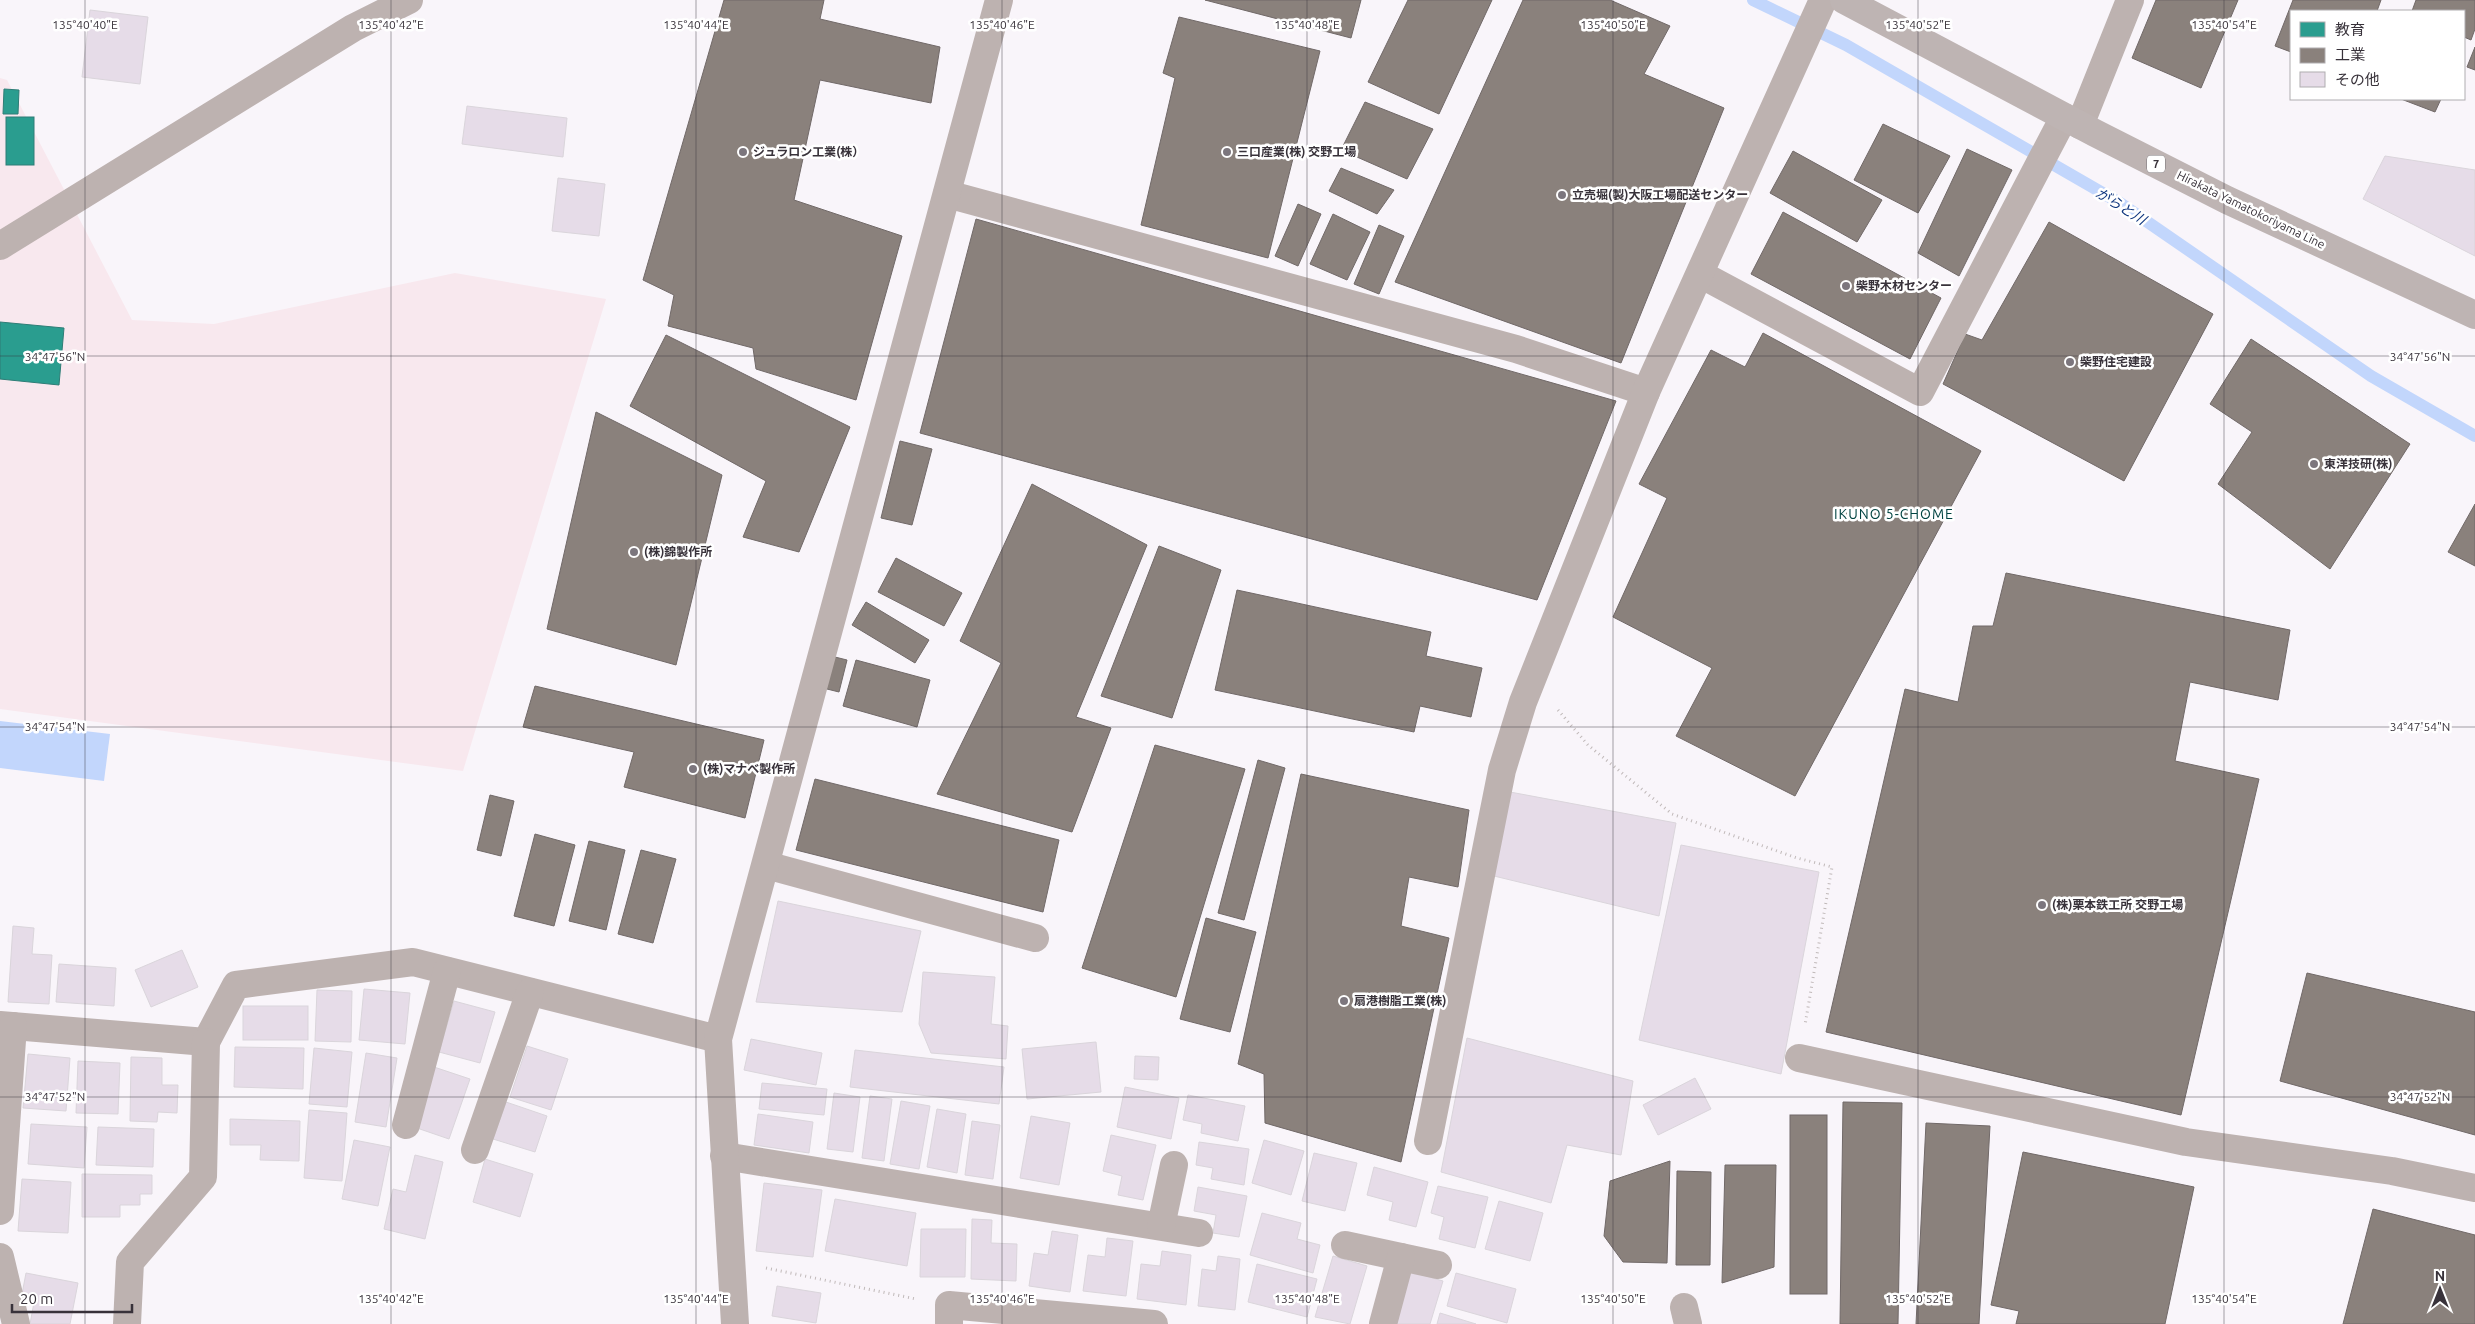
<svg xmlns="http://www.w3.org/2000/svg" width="2475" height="1324" viewBox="0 0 2475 1324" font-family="Ubuntu,'Noto Sans JP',sans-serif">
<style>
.education{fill:#f8e8ee}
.water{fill:#c2d6fc}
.schools{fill:#2a9d8f;stroke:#2e7d76}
.industry{fill:#8a817c;stroke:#716968}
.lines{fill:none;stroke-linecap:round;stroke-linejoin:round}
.stream{stroke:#c2d6fc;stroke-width:12}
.building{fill:#e6dce8;stroke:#dad5db}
.path{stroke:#c0b9b9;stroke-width:3;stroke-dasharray:1 4;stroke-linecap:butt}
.minor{stroke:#bdb2b0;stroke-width:28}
.major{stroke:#beb4b3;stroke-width:28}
.ticks{fill:none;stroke:#38323a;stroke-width:1;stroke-opacity:0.45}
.poi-dot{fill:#7c767d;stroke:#fff;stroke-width:2}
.labels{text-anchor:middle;stroke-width:5;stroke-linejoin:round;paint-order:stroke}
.shield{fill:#fff;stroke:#747075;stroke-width:1}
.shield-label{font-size:11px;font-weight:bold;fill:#38323a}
.poi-label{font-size:12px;font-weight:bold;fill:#38323a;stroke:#fff;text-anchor:start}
.street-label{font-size:12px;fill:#38323a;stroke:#fff}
.water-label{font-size:14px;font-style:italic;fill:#10377f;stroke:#fff}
.neighbourhood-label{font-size:14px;letter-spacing:1px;fill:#004341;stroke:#fff}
.ticks-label{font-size:12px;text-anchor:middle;fill:#38323a;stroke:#fff;stroke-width:5;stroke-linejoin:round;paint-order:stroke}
</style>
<rect width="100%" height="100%" fill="#f9f5fa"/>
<polygon class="education" points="0,78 7,80 132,320 214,324 455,273 606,299 463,771 0,709"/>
<polygon class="water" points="0,721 110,734 104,781 0,768"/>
<g class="schools">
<polygon points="4,89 19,90 18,114 3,114"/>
<rect x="6" y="117" width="28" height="48"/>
<polygon points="0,322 64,328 59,385 0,379"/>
</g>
<g class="industry">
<polygon points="724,0 824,0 820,19 940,47 931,103 820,80 794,200 902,236 856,400 756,369 753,348 668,326 674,295 643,280"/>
<polygon points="1205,0 1361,0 1351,38"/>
<polygon points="1408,0 1492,0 1439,114 1368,82"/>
<polygon points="1523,0 1610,0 1670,26 1644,74 1724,108 1621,363 1395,282"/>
<polygon points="2156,0 2238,0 2201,88 2132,58"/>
<polygon points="2293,0 2381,0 2377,11 2291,11 2291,52 2275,46"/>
<polygon points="2416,0 2475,0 2475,29 2471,40 2464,37 2464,11 2412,11"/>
<polygon points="1179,17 1320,51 1268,258 1141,225 1175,78 1163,73"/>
<polygon points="2475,47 2475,70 2467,67"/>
<polygon points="2401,99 2441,99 2435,112"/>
<polygon points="1365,102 1433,129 1407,179 1341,150"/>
<polygon points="1883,124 1950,156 1918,213 1854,180"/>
<polygon points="1967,149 2012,170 1959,276 1918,253"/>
<polygon points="1793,151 1882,200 1857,242 1770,193"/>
<polygon points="1341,168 1394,190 1377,214 1329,191"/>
<polygon points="1298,204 1321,214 1298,266 1275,256"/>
<polygon points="1783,212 1941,298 1910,359 1751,274"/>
<polygon points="1333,214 1370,232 1347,280 1310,264"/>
<polygon points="976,219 1616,401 1537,600 920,433"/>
<polygon points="2049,222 2213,314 2124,481 1943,384 1965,334 1982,340"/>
<polygon points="1379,225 1404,236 1379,294 1354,284"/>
<polygon points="1763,333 1981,451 1795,796 1676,736 1712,668 1613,617 1667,498 1639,484 1711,350 1745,367"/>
<polygon points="666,335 850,427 799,552 743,537 766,481 630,406"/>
<polygon points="2251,339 2410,444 2330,569 2218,484 2252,432 2210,404"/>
<polygon points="596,412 722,475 676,665 547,629"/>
<polygon points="900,441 932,449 912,525 881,518"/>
<polygon points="1032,484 1147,545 1076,717 1111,728 1072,832 937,794 1001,663 960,641"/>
<polygon points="2475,504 2475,566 2448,552"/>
<polygon points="1159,546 1221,570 1172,718 1101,696"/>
<polygon points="896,558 962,593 944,626 878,592"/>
<polygon points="2006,573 2290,630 2278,700 2190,682 2175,761 2259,779 2181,1115 1826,1032 1905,689 1958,702 1973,626 1993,626"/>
<polygon points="1237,590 1431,632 1426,656 1482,668 1471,717 1420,706 1414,732 1215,690"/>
<polygon points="866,602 929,640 915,663 852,625"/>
<polygon points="831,656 847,660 839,692 823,688"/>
<polygon points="856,660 930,680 917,727 843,706"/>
<polygon points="535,686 764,740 745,818 624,787 634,752 523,727"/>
<polygon points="1155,745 1245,769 1176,997 1082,968"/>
<polygon points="1258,760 1285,768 1244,920 1218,913"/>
<polygon points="1301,774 1469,810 1458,887 1409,877 1401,926 1449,938 1401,1162 1265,1123 1264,1074 1238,1064"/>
<polygon points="815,779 1059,840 1043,912 796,850"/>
<polygon points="490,795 514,801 501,856 477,850"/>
<polygon points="535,834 575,845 554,926 514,916"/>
<polygon points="589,841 625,850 606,930 569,921"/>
<polygon points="641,850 676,859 653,943 618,934"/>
<polygon points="1206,918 1256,932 1230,1032 1180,1019"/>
<polygon points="2307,973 2475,1012 2475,1135 2280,1081"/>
<polygon points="1843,1102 1902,1103 1898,1324 1840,1324"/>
<rect x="1790" y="1115" width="37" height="179"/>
<polygon points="1926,1123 1990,1126 1979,1324 1916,1324"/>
<polygon points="2023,1152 2194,1187 2165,1324 2016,1324 2019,1311 1991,1305"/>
<polygon points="1670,1161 1667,1263 1623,1262 1604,1236 1610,1181"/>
<polygon points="1725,1165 1776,1165 1774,1267 1722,1283"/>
<polygon points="1677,1171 1711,1172 1710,1265 1676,1265"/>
<polygon points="2373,1209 2475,1235 2475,1324 2343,1324"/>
</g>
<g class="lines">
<polyline class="stream" points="1753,0 1846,45 2120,203 2371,376 2475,436"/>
</g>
<g class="building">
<polygon points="90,10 148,17 140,84 82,77"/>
<polygon points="467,106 567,118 563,157 462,144"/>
<polygon points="2385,156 2475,170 2475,256 2363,199"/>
<polygon points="558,178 605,184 599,236 552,231"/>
<polygon points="1510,792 1676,823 1659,916 1494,876"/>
<polygon points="1681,845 1819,872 1781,1074 1639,1040"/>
<polygon points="778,901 921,931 902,1012 756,1002"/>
<polygon points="13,926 34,928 32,954 52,955 49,1004 8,1002"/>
<polygon points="182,950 198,987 151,1007 135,970"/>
<polygon points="59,964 116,968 114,1006 56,1002"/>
<polygon points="923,972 995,977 991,1024 1008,1026 1006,1059 931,1053 919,1024"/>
<polygon points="364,989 410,993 405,1044 359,1040"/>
<polygon points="317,990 352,991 351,1042 315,1041"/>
<polygon points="454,1001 495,1012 480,1063 439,1052"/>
<rect x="243" y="1006" width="65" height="34"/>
<polygon points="1467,1038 1633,1081 1621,1155 1567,1145 1551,1203 1441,1172"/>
<polygon points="751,1039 822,1053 816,1085 744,1070"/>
<polygon points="1096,1042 1101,1092 1027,1099 1022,1049"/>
<polygon points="527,1046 568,1059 551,1110 510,1097"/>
<polygon points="235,1047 304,1048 303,1089 234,1087"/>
<polygon points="314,1048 352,1052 347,1107 309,1104"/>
<polygon points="855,1050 1004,1067 999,1104 850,1087"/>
<polygon points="366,1053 397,1058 386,1127 355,1122"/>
<polygon points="28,1054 70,1058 66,1111 23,1108"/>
<polygon points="1135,1056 1159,1057 1158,1080 1134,1079"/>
<polygon points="131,1057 162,1058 162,1085 178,1085 177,1113 158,1112 157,1122 130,1121"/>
<polygon points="78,1061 120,1063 118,1114 76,1113"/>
<polygon points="434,1067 470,1079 449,1139 414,1127"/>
<polygon points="1695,1078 1711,1109 1658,1135 1643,1105"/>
<polygon points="762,1083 827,1089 824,1115 759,1109"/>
<polygon points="1125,1087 1179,1098 1171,1139 1117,1127"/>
<polygon points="834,1093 860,1097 853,1152 827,1149"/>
<polygon points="1188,1095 1245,1106 1238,1141 1201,1133 1202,1124 1183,1120"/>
<polygon points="870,1096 892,1099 884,1161 862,1158"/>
<polygon points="901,1101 930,1106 919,1169 890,1164"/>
<polygon points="506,1102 547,1116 535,1152 493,1139"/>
<polygon points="937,1109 966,1114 957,1173 927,1167"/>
<polygon points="309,1110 347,1113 342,1181 304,1178"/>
<polygon points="758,1114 813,1122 809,1153 754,1145"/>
<polygon points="1031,1116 1070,1123 1059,1185 1020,1178"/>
<polygon points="230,1119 300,1121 299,1161 260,1160 261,1145 230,1145"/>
<polygon points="972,1121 1000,1125 993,1179 965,1175"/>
<polygon points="31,1124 87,1127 84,1168 28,1164"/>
<polygon points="98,1127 154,1129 153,1167 96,1165"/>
<polygon points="1111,1135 1156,1145 1143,1200 1118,1195 1122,1176 1103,1171"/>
<polygon points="354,1140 390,1147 378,1206 342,1199"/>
<polygon points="1264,1140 1304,1151 1291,1195 1252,1183"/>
<polygon points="1199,1142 1249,1149 1244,1185 1211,1179 1213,1168 1196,1165"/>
<polygon points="1314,1153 1357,1163 1345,1211 1302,1201"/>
<polygon points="415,1155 443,1162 425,1239 384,1229 393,1189 406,1192"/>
<polygon points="485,1159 533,1174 520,1217 473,1202"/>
<polygon points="1374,1167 1428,1182 1416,1227 1389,1220 1393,1202 1367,1195"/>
<polygon points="82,1174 152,1175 152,1194 140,1194 140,1205 120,1205 120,1217 82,1217"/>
<polygon points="22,1179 71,1182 68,1233 18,1231"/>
<polygon points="764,1183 822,1190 813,1257 756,1251"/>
<polygon points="1438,1186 1488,1197 1475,1248 1439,1239 1444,1217 1431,1213"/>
<polygon points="1198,1187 1247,1196 1239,1237 1213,1233 1216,1215 1194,1211"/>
<polygon points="835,1199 916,1213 907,1266 825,1251"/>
<polygon points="1499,1201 1543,1213 1530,1261 1485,1249"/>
<polygon points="1262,1213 1301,1223 1297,1239 1320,1245 1313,1273 1250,1255"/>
<polygon points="972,1219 992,1220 991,1243 1017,1244 1016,1281 971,1279"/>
<polygon points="921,1229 966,1229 965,1277 920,1277"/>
<polygon points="1052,1231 1078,1235 1070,1292 1029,1286 1034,1253 1048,1255"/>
<polygon points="1107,1238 1133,1241 1126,1296 1083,1291 1088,1255 1105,1257"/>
<polygon points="1162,1251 1191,1255 1186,1305 1137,1299 1141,1264 1160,1266"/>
<polygon points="1218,1256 1240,1259 1235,1310 1198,1306 1202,1269 1216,1271"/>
<polygon points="1333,1256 1367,1266 1350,1324 1315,1317"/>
<polygon points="1257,1264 1317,1279 1307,1317 1248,1302"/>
<polygon points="1409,1271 1443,1281 1430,1324 1393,1324"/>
<polygon points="26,1273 78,1283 70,1324 30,1324 35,1297 22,1294"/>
<polygon points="1456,1273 1516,1289 1507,1323 1447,1306"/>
<polygon points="777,1286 821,1293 816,1323 772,1316"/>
<polygon points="1440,1313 1476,1324 1437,1324"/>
</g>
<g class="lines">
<g class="path">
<polyline points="1558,710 1588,745 1672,814 1797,858 1832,867 1805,1025"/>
<polyline points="766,1268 916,1299"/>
</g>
<g class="minor">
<polyline points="2080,125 2130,0"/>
<polyline points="947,194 1516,349 1646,392"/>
<polyline points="0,246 353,28 409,0"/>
<polyline points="1700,274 1920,392 2064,117"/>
<polyline points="766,865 1035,938"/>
<polyline points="0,1025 206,1042 236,985 413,962 718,1039"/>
<polyline points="1799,1058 2186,1142 2392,1171 2475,1188"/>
<polyline points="406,1125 447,971"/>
<polyline points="1428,1141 1502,770 1523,702 1646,392 1823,0"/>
<polyline points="475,1150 530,992"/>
<polyline points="724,1156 1199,1233"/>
<polyline points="0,1211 13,1026"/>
<polyline points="1161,1226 1174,1165"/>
<polyline points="1345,1245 1438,1265"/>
<polyline points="0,1257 16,1324"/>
<polyline points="1684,1307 1688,1324"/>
<polyline points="127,1324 130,1262 203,1177 206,1042"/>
<polyline points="735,1324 718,1039 999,0"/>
<polyline points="949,1324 949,1305 1154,1324"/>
<polyline points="1383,1324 1401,1257"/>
</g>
<polyline class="major" points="1844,0 2095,133 2227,200 2475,315"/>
</g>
<path class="ticks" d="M85,0V1324M391,0V1324M696,0V1324M1002,0V1324M1307,0V1324M1613,0V1324M1918,0V1324M2224,0V1324M0,356H2475M0,727H2475M0,1097H2475"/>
<g class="poi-dot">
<circle cx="743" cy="152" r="5"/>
<circle cx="1227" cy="152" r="5"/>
<circle cx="1562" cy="195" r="5"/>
<circle cx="1846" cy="286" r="5"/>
<circle cx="2070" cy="362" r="5"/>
<circle cx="2314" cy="464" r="5"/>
<circle cx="634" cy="552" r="5"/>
<circle cx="693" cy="769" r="5"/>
<circle cx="2042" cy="905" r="5"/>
<circle cx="1344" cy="1001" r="5"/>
</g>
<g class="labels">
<rect class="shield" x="2147" y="155.5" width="18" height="17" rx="4"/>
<g class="shield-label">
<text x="2156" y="168">7</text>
</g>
<g class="poi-label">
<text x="753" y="156">ジュラロン工業(株）</text>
<text x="1237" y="156">三口産業(株) 交野工場</text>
<text x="1572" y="199">立売堀(製)大阪工場配送センター</text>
<text x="1856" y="290">柴野木材センター</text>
<text x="2080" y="366">柴野住宅建設</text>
<text x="2324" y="468">東洋技研(株)</text>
<text x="644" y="556">(株)錦製作所</text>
<text x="703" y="773">(株)マナべ製作所</text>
<text x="2052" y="909">(株)栗本鉄工所 交野工場</text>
<text x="1354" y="1005">扇港樹脂工業(株)</text>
</g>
<g class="street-label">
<text transform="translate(2251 210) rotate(26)" y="4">Hirakata Yamatokoriyama Line</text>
</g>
<g class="water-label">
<text transform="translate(2121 206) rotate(32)" y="5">がらと川</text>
</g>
<g class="neighbourhood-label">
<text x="1894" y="519">IKUNO 5-CHOME</text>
</g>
</g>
<g class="ticks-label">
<text x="85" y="29">135°40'40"E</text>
<text x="391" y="29">135°40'42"E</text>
<text x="696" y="29">135°40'44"E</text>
<text x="1002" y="29">135°40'46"E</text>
<text x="1307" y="29">135°40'48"E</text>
<text x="1613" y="29">135°40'50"E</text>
<text x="1918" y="29">135°40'52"E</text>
<text x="2224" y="29">135°40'54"E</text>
<text x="55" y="361">34°47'56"N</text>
<text x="2420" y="361">34°47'56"N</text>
<text x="55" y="731">34°47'54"N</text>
<text x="2420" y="731">34°47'54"N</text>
<text x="55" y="1101">34°47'52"N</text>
<text x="2420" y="1101">34°47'52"N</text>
<text x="391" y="1303">135°40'42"E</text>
<text x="696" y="1303">135°40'44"E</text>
<text x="1002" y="1303">135°40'46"E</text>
<text x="1307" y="1303">135°40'48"E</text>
<text x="1613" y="1303">135°40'50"E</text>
<text x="1918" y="1303">135°40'52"E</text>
<text x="2224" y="1303">135°40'54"E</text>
</g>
<rect x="2290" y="10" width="175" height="90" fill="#ffffff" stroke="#afadb0"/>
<rect x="2300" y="22" width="25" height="15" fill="#2a9d8f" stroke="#afadb0"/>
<text x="2335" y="35" font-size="15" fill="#38323a">教育</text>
<rect x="2300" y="48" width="25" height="15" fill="#8a817c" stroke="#afadb0"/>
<text x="2335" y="60" font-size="15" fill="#38323a">工業</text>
<rect x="2300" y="72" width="25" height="15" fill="#e6dce8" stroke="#afadb0"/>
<text x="2335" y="85" font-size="15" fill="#38323a">その他</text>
<g transform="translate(2440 1289)" stroke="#ffffff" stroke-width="4" paint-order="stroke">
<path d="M0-4L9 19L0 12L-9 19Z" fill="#38323a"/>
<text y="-8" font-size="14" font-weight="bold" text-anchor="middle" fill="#38323a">N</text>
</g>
<path d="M12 1304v8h120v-8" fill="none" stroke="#38323a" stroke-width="2.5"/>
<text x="20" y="1304" font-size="15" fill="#38323a" stroke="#ffffff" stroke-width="4" paint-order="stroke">20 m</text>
</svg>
